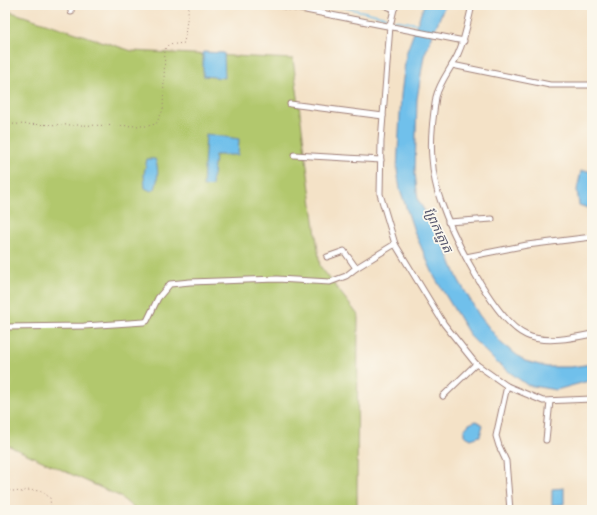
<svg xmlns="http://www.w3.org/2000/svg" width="597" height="515" viewBox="0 0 597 515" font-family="Alegreya,'Noto Sans Khmer',serif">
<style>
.green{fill:#b2c86d;stroke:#7e744c}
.water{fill:#70c0eb;stroke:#5d708b}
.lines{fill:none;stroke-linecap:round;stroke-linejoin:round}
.stream{stroke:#70c0eb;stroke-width:1.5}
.street-casing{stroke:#9f8079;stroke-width:7}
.path{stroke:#9f8079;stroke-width:1;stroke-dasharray:1 3;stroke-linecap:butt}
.street{stroke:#fff;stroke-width:5}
.labels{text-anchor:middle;stroke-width:3.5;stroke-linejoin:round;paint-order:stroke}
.water-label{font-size:13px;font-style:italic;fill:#57576e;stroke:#fbf7ec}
</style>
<rect width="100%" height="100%" fill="#fbf7ec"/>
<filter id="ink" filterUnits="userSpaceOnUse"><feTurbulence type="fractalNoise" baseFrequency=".025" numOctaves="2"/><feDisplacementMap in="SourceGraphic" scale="8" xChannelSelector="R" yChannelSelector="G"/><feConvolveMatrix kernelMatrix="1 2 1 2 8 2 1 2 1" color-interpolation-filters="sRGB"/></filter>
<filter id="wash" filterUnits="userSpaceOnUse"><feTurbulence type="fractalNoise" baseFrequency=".012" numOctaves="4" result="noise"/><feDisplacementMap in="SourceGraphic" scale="16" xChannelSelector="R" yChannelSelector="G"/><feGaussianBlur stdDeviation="0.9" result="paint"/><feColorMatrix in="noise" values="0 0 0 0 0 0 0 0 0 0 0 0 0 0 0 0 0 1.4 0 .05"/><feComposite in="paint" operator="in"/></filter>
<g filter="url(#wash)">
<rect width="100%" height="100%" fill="#f4e2c7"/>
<polygon class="green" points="5,10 132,51 293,59 320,266 358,315 357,510 136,510 119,496 5,444"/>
<g class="water">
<polygon points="424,5 445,5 424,56 417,99 415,173 418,200 441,238 458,279 479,315 502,344 525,361 547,367 571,367 592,364 592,380 556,390 527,385 497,363 471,337 435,278 414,231 400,189 397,170 401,95 406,54"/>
<polygon points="203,52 224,53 225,78 203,76"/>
<polygon points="206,134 239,139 238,155 215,155 212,186 203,187"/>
<path d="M147,159H155C159,167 158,181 155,189L151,191L145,188L144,174Z"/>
<polygon points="581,171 592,171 592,203 588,208 579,205 577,190"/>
<polygon points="476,421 483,425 480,436 471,439 464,435 464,430 469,424"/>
<polygon points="564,488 564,504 552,505 552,489"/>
</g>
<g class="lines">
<g class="stream">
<polyline points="335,5 386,17"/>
<polyline points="394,20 418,24"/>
</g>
</g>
</g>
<g filter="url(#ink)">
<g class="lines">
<defs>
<g id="street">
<polyline points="280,5 464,41"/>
<polyline points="384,5 394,9"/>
<polyline points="397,5 394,9 390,26 381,141 380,194 395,244 444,324 476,364 507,386 543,401 592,399"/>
<path d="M472,5C468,22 465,39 458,54C451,69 440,81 436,97C433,116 430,139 432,158C433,172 436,189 441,202C453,236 494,320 526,335C544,344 573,338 592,334"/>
<polyline points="71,12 71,5"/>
<polyline points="452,65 550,85 592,85"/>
<polyline points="290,104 383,116"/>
<polyline points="294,155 381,160"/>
<polyline points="448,222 492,219"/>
<polyline points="327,257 344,251 356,268 395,244"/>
<polyline points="466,257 527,245 592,237"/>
<polyline points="5,327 84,326 144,322 147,321 158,298 170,284 190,282 277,279 330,282 346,276 356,268"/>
<polyline points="507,386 496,436 499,446 506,461 510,510"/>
<polyline points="443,396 476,364"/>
<polyline points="546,440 550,401"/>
</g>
</defs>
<use href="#street" class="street-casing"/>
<g class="path">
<polyline points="5,124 146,126 156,124 163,110 165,49 168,45 184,43 189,5"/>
<polyline points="5,490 23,492 26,490 42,491 50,498 51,510"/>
</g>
<use href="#street" class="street"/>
</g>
</g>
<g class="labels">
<g class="water-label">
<text transform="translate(439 230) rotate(64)" y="5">ព្រែកត្នោត</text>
</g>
</g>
<rect width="597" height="515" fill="none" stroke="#fbf7ec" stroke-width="20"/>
</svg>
